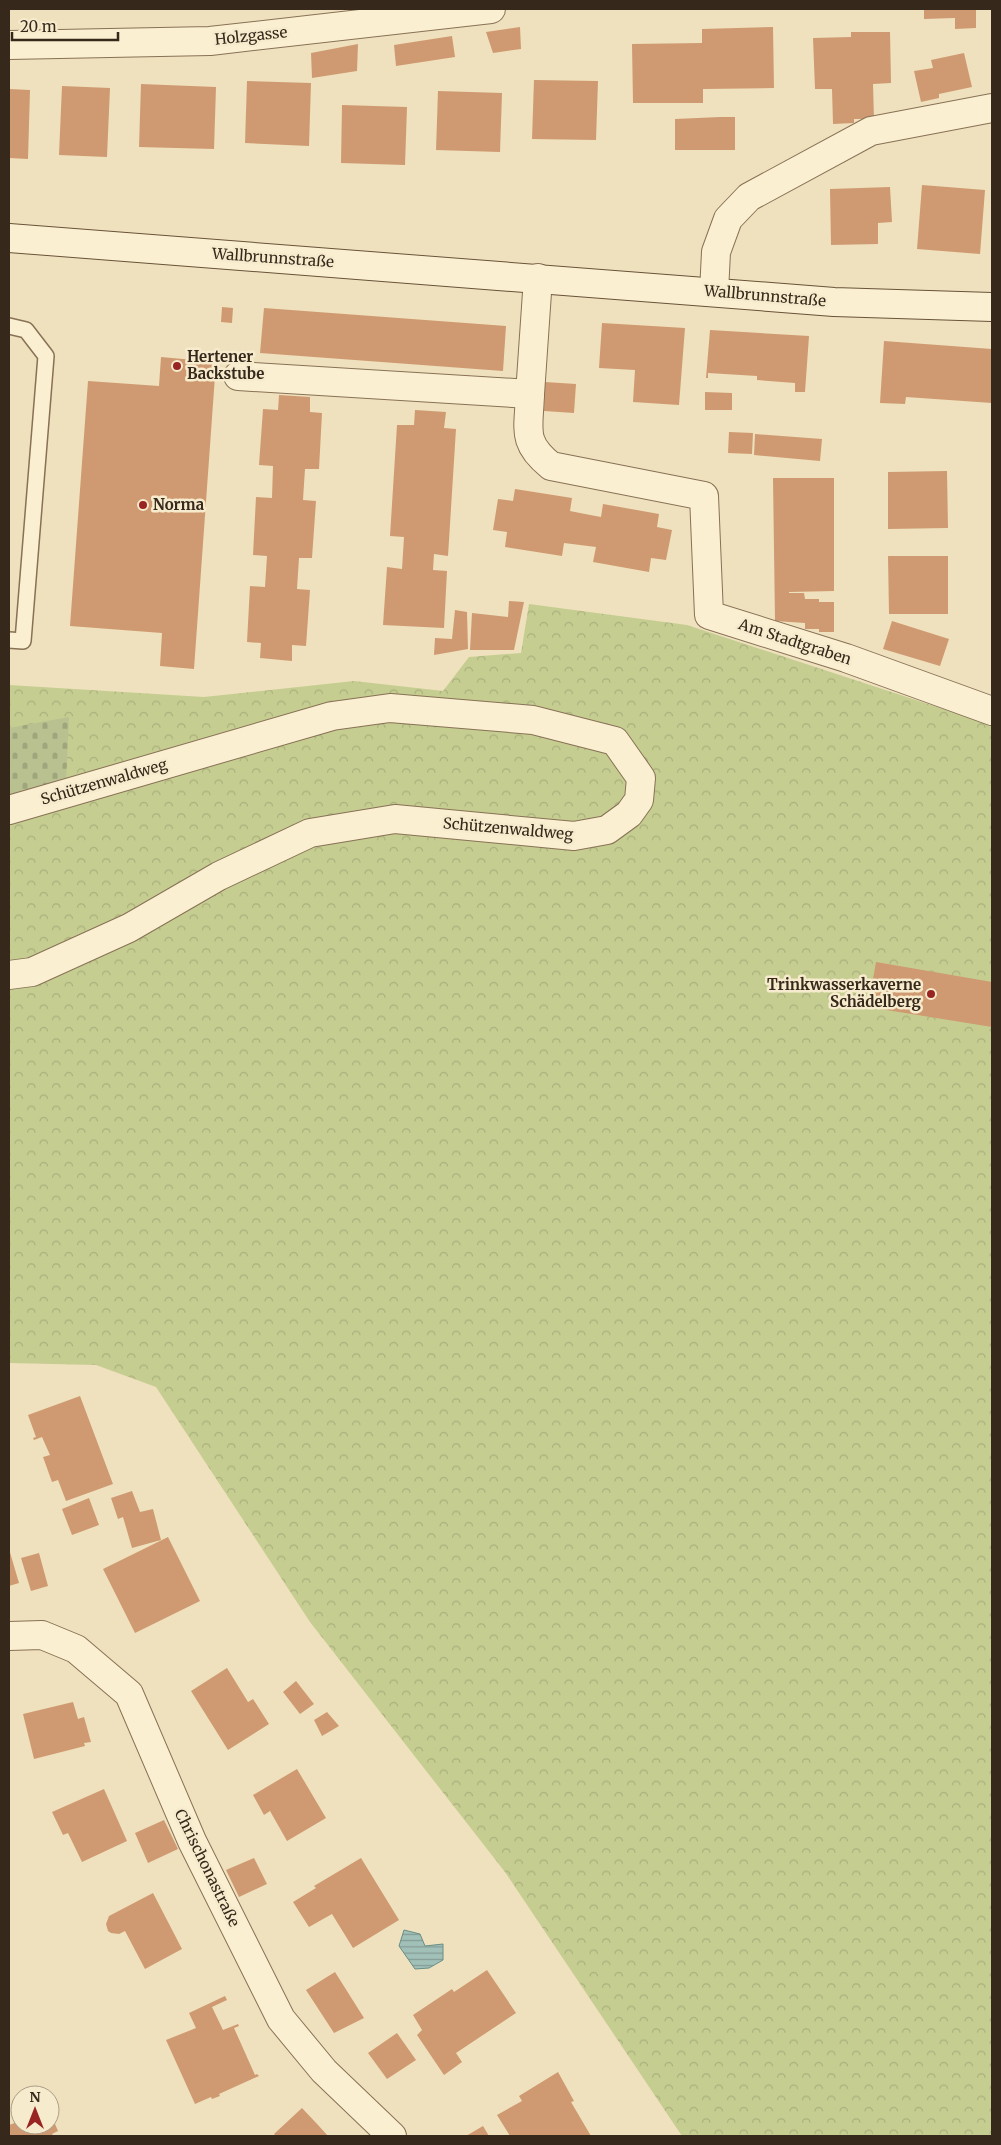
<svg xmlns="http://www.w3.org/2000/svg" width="1001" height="2145" viewBox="0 0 1001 2145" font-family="Merriweather,serif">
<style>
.forest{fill:url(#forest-crowns)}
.cemetery{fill:url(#cemetery-stones)}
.water{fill:url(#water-rules);stroke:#688e86}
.building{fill:#cf9a71}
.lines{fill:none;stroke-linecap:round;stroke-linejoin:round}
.lane-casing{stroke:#887156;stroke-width:18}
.street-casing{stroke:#887156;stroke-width:30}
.secondary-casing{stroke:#695239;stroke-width:30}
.lane{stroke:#faefd0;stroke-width:15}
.street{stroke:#faefd0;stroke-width:28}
.secondary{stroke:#faefd0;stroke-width:28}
.poi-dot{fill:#992523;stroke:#f7ebcd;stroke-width:2}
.labels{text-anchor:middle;stroke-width:5;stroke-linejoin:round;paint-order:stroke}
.street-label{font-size:15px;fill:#36291b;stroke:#f7ebcd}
.poi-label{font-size:15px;font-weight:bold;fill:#36291b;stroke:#f7ebcd;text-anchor:start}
</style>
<defs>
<pattern id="forest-crowns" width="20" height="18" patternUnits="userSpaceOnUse" patternTransform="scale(1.25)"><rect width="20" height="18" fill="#c5cd91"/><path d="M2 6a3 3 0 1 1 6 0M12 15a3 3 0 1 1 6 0" fill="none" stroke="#aab07c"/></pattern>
<pattern id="cemetery-stones" width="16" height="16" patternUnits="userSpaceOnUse" patternTransform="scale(1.25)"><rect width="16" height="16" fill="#bac191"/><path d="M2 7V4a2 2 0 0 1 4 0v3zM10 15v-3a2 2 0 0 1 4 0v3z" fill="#a0a67c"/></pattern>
<pattern id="water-rules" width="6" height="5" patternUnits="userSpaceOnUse" patternTransform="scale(1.25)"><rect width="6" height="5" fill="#a1c0b8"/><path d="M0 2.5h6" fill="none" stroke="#849c95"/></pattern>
</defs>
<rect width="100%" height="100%" fill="#efe1bd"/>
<polygon class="forest" points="529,604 687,625 992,725 992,2136 682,2136 505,1872 310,1622 156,1387 96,1365 9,1363 9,685 204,697 354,681 443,691 469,657 521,653"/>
<polygon class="cemetery" points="69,717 66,784 9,796 9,728"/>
<polygon class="water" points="404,1930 420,1934 425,1946 443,1944 443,1960 429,1968 415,1969 399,1946"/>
<g class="building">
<polygon points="924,9 976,9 976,28 955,29 955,18 924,19"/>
<polygon points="520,27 521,49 493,53 486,32"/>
<polygon points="773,27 774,88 703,89 703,103 633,103 632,44 702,43 702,29"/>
<polygon points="851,32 890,32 891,83 873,84 874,119 854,119 854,123 833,124 832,89 815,89 813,38 851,37"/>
<polygon points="452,36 455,57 396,66 394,45"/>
<polygon points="358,44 357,71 312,78 311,53"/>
<polygon points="964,53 972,87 939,94 939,98 921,102 914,71 933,68 931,60"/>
<polygon points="534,80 598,81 596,140 532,139"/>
<polygon points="247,81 311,83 309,146 245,143"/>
<polygon points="141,84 216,87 214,149 139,147"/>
<polygon points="62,86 110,88 107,157 59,155"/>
<polygon points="9,89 30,90 28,159 9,158"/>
<polygon points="438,91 502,93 500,152 436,150"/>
<polygon points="342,105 407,107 405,165 341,163"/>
<polygon points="720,117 735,117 735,150 675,150 675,119"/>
<polygon points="922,185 985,190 980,254 917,249"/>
<polygon points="890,187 892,222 878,223 878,244 831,245 830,189"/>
<polygon points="222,307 233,308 232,323 221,322"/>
<polygon points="264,308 506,326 503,371 260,353"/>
<polygon points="602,323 685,328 679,405 633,402 635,370 599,368"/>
<polygon points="710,330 809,336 805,392 795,392 795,383 757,380 757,376 708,373 708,378 706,378"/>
<polygon points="884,341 992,349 992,403 906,397 905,404 880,403"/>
<polygon points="161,357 216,362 194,669 160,666 162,633 70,626 88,381 159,386"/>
<polygon points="545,382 576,384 574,413 544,411"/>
<polygon points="705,392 732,393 732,410 705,410"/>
<polygon points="279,395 310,397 310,412 322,413 319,469 305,469 304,484 303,500 316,501 312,558 299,558 297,589 310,590 306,646 292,645 292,661 260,658 261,643 247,642 250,586 265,587 267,556 253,555 256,497 272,498 273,466 259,465 263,409 278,410"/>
<polygon points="415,410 446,412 444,428 456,429 448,556 434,554 433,570 447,571 444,628 383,625 387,567 402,569 404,537 390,536 397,425 414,425"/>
<polygon points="729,432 753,433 752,454 728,453"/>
<polygon points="755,434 822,439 820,461 754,455"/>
<polygon points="947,471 948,528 888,529 888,472"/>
<polygon points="773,478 834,478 834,591 789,592 789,593 804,593 805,599 819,599 819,602 834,602 834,632 819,632 819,629 805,629 805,623 775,621"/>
<polygon points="515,489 572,498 570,511 585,514 601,517 603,504 659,514 657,527 672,530 666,560 651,558 649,572 593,562 596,547 564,543 562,556 505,547 507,532 493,530 498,499 513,501"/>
<polygon points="888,556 948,556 948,614 889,614"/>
<polygon points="509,601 524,602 514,650 470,650 472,613 508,617"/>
<polygon points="455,610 467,612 468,649 434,655 435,638 452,639"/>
<polygon points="892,621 949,639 940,666 883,649"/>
<polygon points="876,962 992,982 992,1027 868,1007"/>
<polygon points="80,1396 113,1484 66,1501 58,1480 52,1482 43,1457 50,1455 42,1437 34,1440 33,1438 36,1437 28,1415"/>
<polygon points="132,1491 140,1512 153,1509 161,1540 132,1548 123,1517 118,1519 111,1498"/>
<polygon points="89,1498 99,1525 72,1535 62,1509"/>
<polygon points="168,1537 200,1601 135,1633 103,1569"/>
<polygon points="9,1549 19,1583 9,1586"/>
<polygon points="39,1553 48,1586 31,1591 21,1558"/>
<polygon points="227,1668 248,1702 253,1699 269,1724 228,1750 191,1691"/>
<polygon points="296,1681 314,1704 300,1714 283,1692"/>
<polygon points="73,1702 78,1719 84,1717 91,1742 84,1743 85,1746 34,1759 23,1714"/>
<polygon points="327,1712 339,1726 322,1736 314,1720"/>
<polygon points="297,1769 326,1818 287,1841 270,1811 264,1815 253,1795"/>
<polygon points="104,1789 127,1841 82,1862 68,1833 63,1835 52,1812"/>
<polygon points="164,1820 178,1849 148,1863 135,1833"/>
<polygon points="254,1858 267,1884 239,1897 226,1870"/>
<polygon points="361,1858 399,1920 353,1948 332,1914 309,1927 293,1902 316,1888 314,1886"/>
<polygon points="153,1893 182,1949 145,1969 125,1931 119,1934 111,1933 108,1931 106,1924 109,1916"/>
<polygon points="487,1970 516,2013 456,2053 462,2062 444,2075 417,2035 422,2030 413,2015 452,1989 454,1992"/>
<polygon points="335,1972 364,2018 334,2033 306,1990"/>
<polygon points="225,1996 227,2000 212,2007 223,2030 238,2024 239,2026 234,2028 255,2075 257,2074 259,2076 219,2094 220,2096 212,2099 211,2097 195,2104 166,2040 196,2028 189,2013"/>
<polygon points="397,2033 416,2060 387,2079 368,2053"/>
<polygon points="558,2072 574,2101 571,2102 591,2136 510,2136 497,2115 522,2101 519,2096"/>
<polygon points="302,2108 318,2125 328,2136 276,2136 274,2134"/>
<polygon points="50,2112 58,2131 52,2134 54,2136 9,2136 9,2125 20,2121 20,2125 50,2125"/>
<polygon points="483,2126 489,2136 466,2136"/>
</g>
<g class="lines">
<defs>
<polyline id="lane" points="9,326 26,330 46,356 23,641 9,640"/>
<g id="street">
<polyline points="9,45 210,41 491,9"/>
<polyline points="714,292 716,252 728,219 749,197 871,131 992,108"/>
<polyline points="238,376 530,394 538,278"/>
<path d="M530,394C529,429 521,442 551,466L704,496L709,615L846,658L992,711"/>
<polyline points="9,810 332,716 390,708 533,720 615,741 641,778 639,800 629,814 607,830 574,836 395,819 310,833 219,876 129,928 32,972 9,975"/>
<polyline points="9,1636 42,1635 76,1649 129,1694 192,1841 281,2019 324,2071 392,2136"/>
</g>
<polyline id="secondary" points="9,238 834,302 992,307"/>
</defs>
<use href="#lane" class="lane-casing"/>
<use href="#street" class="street-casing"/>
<use href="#secondary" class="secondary-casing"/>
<use href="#lane" class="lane"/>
<use href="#street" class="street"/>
<use href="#secondary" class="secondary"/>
</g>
<g class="poi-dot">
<circle cx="177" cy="366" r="5"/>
<circle cx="143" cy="505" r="5"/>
<circle cx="931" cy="994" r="5"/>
</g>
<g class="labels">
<g class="street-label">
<text transform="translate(251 36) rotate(-6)" y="5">Holzgasse</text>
<text transform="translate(273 258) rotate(4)" y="5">Wallbrunnstraße</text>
<text transform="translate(765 296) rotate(5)" y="5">Wallbrunnstraße</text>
<text transform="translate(795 642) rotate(18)" y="5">Am Stadtgraben</text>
<text transform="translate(104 782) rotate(-16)" y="5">Schützenwaldweg</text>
<text transform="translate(508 829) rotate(5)" y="5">Schützenwaldweg</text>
<text transform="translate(207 1868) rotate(64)" y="5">Chrischonastraße</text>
</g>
<g class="poi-label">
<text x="187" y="362">Hertener<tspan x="187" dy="17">Backstube</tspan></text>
<text x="153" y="510">Norma</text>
<text x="921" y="990" text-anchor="end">Trinkwasserkaverne<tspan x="921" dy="17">Schädelberg</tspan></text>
</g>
</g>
<rect width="1001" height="2145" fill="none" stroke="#36291b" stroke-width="20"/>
<g transform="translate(35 2110)"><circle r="24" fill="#f7ebcd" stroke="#aa9d86"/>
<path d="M0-4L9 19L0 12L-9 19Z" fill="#992523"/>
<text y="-8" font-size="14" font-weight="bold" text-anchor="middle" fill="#36291b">N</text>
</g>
<path d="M12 32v8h106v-8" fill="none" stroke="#36291b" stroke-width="2.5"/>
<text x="20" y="32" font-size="15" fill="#36291b" stroke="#f7ebcd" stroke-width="4" paint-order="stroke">20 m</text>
</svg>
